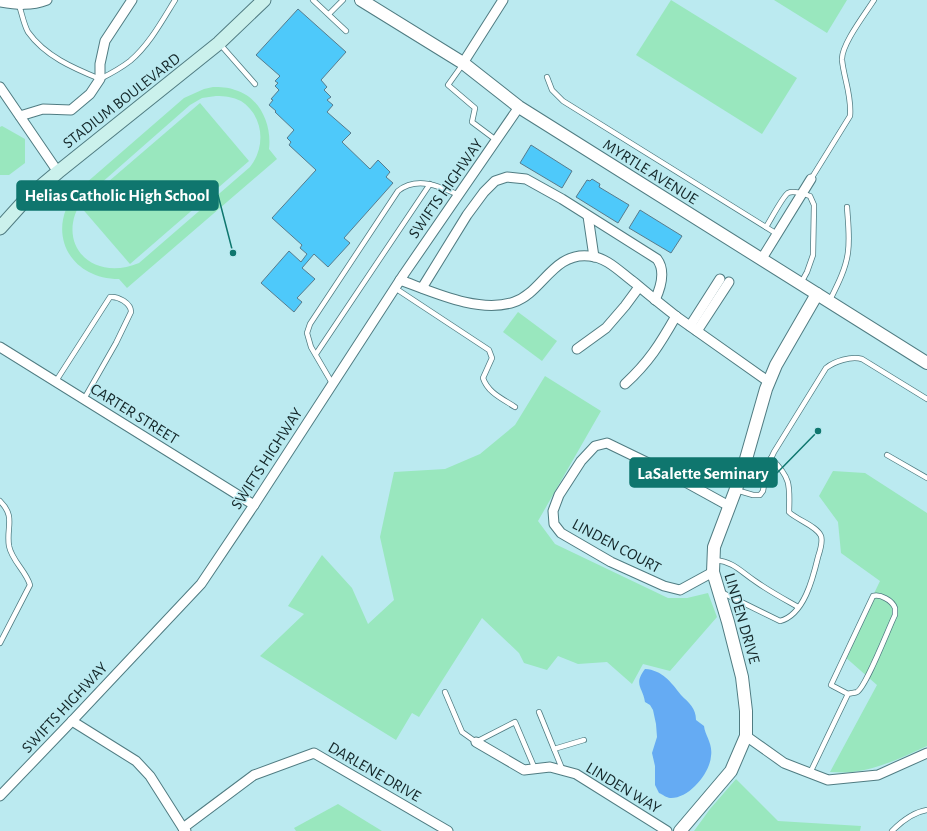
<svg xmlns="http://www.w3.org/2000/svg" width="927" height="831" viewBox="0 0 927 831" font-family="'Alegreya Sans',sans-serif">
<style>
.green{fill:#99e7be;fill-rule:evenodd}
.water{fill:#65abf3}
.building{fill:#4ec9fa;stroke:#577c8d}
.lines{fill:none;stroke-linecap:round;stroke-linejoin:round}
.service-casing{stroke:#507c82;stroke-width:6}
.minor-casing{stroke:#507c82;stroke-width:11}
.tertiary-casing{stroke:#507c82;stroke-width:14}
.secondary-casing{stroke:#507c82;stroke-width:15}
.service{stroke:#fff;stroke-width:4.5}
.minor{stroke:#fff;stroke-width:9}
.tertiary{stroke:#fff;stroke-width:12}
.secondary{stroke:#cbf1ec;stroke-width:13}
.labels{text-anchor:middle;stroke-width:3;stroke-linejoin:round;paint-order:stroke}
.street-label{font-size:16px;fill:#142729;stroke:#bbeaf0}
.leader{fill:none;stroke:#0f766e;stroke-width:1.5}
.callout-dot{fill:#0f766e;stroke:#bbeaf0;stroke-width:1.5}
.callout{fill:#0f766e;stroke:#0f766e;stroke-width:1.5}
.callout-label{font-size:17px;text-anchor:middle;font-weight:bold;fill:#fff}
</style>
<rect width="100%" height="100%" fill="#bbeaf0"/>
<g class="green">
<polygon points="671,0 797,78 762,134 636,55"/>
<polygon points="774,0 847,0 827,33"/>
<path d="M213,87C220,87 228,87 235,90C260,97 272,125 269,149L277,159L127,288L119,279C68,279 44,229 78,190L184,98L204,89ZM216,96C225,96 233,97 241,101C264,116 266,147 250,167L139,263C92,283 53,243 83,199L190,105L202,98Z"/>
<polygon points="200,103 249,161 130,264 80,206"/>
<polygon points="2,126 25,139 25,163 9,175 0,175 0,127"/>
<polygon points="518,312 557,341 542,361 503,332"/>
<polygon points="545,376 601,411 538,521 555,544 668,598 687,598 708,593 717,617 670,671 643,664 632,684 607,662 578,664 558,656 547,670 524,663 519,653 482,618 419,717 412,713 396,740 260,656 304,614 288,606 322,555 352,588 368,624 394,600 380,537 394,472 445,469 480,454 515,425"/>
<path d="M833,471L865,473L927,513V746C903,757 879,769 852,772C845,773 837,772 830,772L877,685L844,656L880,581L841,553L838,522L819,496Z"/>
<polygon points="736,779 778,821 861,826 860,831 694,831 710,809"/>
<polygon points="338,804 382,831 296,831 294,828"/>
</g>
<path class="water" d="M645,669C662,670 671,682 681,695C689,703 696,708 696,720L704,726C705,736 713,743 711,756C710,773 689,799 670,798C667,798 662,794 659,793L655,785V766L652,753L657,737L656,724L653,710L650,705L645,702C643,687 633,685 645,669Z"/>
<g class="building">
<polygon points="298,9 346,52 321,80 327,87 324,90 331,97 327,100 333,105 327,112 351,133 342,142 370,169 378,160 390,172 386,177 393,183 344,238 350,243 328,267 314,254 302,268 315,279 297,298 302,302 294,312 261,283 289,251 301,262 307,254 300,248 302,245 272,218 316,170 289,145 291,142 287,138 294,130 275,112 276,111 269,105 273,100 271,99 279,90 275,86 278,83 275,81 280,76 256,55"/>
<polygon points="531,145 572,171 562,188 520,163"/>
<polygon points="592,179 600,184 599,187 629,205 618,223 576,197 587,180 590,181"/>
<polygon points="640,210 682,236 671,253 629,228"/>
</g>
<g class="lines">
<defs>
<g id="service">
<polyline points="313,0 346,31"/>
<path d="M19,5C22,14 24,25 28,32C45,56 73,68 100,79C110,74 121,68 130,61C149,45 162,21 175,0"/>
<polyline points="329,14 343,0"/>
<polyline points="219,43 255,84"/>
<polyline points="463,64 448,85 475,108 472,122 496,140"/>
<polyline points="547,77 552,90 563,101 777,234"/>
<path d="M811,179L850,116C852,96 844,79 842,60C841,45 865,14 874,0"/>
<path d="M766,227C770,221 783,196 788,193C794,190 804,194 810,196L814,205L813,255L807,272L801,283"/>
<path d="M395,288L489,350L492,358L483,378C488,393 503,399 515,407"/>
<path d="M829,302C837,286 846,269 848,252C850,237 848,222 847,207"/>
<polyline points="316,354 430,184"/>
<path d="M56,381L110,297C118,296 131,303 131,312L116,343L84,399"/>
<path d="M332,383L311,347L307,333L310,324L398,191C417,176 439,186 459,195"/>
<polyline points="887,455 927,478"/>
<path d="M736,490L753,495H760L763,491L767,467L774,452L826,368C835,361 851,356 862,359L927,399"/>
<path d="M0,501C16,517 6,527 9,546C12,561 26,571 30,585L0,643"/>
<path d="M715,560C734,562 740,571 755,581C769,591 784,599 798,607"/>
<path d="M721,592L780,621C804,615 813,578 818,557C820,551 823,542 821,536C817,526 797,520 789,512C790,485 791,478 771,458"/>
<polyline points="445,692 462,732 476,742 515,722 535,769"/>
<polyline points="539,712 563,771"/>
<polyline points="554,749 584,740"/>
<path d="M810,773L848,694C850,693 855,693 857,692C866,687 889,627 895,615C895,612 895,610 895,608C892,600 880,594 873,596L831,685L848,694"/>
<path d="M892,831C901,822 914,812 927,810"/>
</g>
<g id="minor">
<path d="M1,2C17,5 31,6 47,0"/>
<polyline points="463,63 503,0"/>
<polyline points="0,87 58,172"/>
<polyline points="20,116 43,109 71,110 90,94 100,79 100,64 105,41 132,0"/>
<polyline points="588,216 594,257"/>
<polyline points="761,260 811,179"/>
<path d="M400,280C433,292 479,314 514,302C542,293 553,252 589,256C607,257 621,273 635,283C649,295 663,306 677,317C708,339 738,360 769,382"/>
<path d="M422,288L467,215L484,192L495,181L507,177L526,179L562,199L657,259C666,271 661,287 655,300"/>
<polyline points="690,326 720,279"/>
<polyline points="697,331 729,282"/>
<polyline points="0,347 254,505"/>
<polyline points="577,349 606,328 625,306 639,287"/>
<path d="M625,384C649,362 660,344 676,316"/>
<polyline points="713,572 680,590 664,586 611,562 561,533 554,524 553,511 559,495 581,461 595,446 607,443 669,473 729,506"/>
<polyline points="72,721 136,761 150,776 183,828 186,831"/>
<polyline points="746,736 784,763 828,780 878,775 927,753"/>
<polyline points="476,742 524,770 550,767 576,774 667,831"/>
<polyline points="0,796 72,721 201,584 254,505 404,274 519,107"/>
<polyline points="183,828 254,775 314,753 448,831"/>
</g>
<g id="tertiary">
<polyline points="361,0 463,63 519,107 927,363"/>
<polyline points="680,831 731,771 746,736 746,711 742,677 728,622 713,572 714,547 742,473 766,389 776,365 817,294"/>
</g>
<polyline id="secondary" points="0,228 27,198 58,172 219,43 264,0"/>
</defs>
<use href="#service" class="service-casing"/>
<use href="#minor" class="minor-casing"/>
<use href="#tertiary" class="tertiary-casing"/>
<use href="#secondary" class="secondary-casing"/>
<use href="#service" class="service"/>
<use href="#minor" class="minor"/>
<use href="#tertiary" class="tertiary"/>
<use href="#secondary" class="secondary"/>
</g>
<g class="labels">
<g class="street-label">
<text transform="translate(121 100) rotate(-38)" y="6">STADIUM BOULEVARD</text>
<text transform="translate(651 171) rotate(32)" y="6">MYRTLE AVENUE</text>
<text transform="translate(445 188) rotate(-55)" y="6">SWIFTS HIGHWAY</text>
<text transform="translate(135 413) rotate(32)" y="6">CARTER STREET</text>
<text transform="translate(266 458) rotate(-57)" y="6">SWIFTS HIGHWAY</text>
<text transform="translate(617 545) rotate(28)" y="6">LINDEN COURT</text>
<text transform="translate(743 618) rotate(74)" y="6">LINDEN DRIVE</text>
<text transform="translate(64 707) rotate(-47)" y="6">SWIFTS HIGHWAY</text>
<text transform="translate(375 771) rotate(30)" y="6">DARLENE DRIVE</text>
<text transform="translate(624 787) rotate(31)" y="6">LINDEN WAY</text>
</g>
</g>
<path class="leader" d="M233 253L218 195M818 431L777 473"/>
<g class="callout-dot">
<circle cx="233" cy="253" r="4"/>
<circle cx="818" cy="431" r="4"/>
</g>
<g class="callout">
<rect x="17" y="181" width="201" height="29" rx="4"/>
<rect x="630" y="458" width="147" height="29" rx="4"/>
</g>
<g class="callout-label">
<text x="117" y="201">Helias Catholic High School</text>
<text x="703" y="479">LaSalette Seminary</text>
</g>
</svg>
